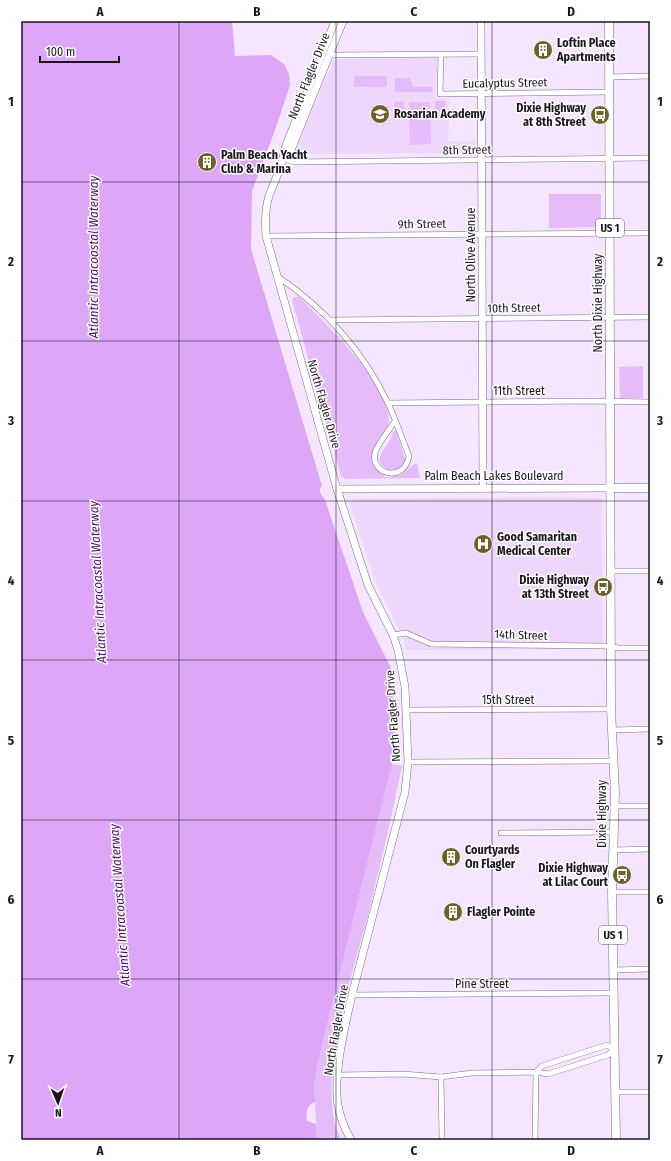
<svg xmlns="http://www.w3.org/2000/svg" width="671" height="1161" viewBox="0 0 671 1161" font-family="'Fira Sans Condensed',sans-serif">
<style>
.built{fill:#efd6fb}
.green{fill:#e5bcf9}
.water{fill:#dda6f7}
.lines{fill:none;stroke-linecap:round;stroke-linejoin:round}
.street-casing{stroke:#7d6b86;stroke-width:6}
.secondary-casing{stroke:#7d6b86;stroke-width:8}
.primary-casing{stroke:#7d6b86;stroke-width:9}
.street{stroke:#fff;stroke-width:5}
.secondary{stroke:#fff;stroke-width:7}
.primary{stroke:#fff;stroke-width:8}
.grid{fill:none;stroke:#1c1520;stroke-width:1;stroke-opacity:0.55}
.labels{text-anchor:middle;stroke-width:3;stroke-linejoin:round;paint-order:stroke}
.shield{fill:#fff;stroke:#605b63;stroke-width:1}
.shield-label{font-size:11px;font-weight:bold;fill:#1c1520}
.poi-label{font-size:12px;font-weight:bold;fill:#1c1520;stroke:#fff;text-anchor:start}
.street-label{font-size:12px;fill:#1c1520;stroke:#fff}
.water-label{font-size:13px;font-style:italic;fill:#540c6e;stroke:#fff}
.neatline{fill:none;stroke:#1c1520;stroke-width:1.5}
.grid-label{font-size:13px;text-anchor:middle;font-weight:bold;fill:#1c1520}
</style>
<rect width="100%" height="100%" fill="#f6e5fe"/>
<g class="built">
<polygon points="437,57 436,98 449,99 448,141 475,141 475,153 298,154 296,150 334,59"/>
<polygon points="554,497 602,498 603,649 407,650 403,638 376,583 350,505 351,502 354,499"/>
</g>
<g class="green">
<rect x="354" y="76" width="33" height="11"/>
<polygon points="395,78 410,78 413,87 432,87 432,92 395,92"/>
<polygon points="404,101 405,119 395,120 394,102"/>
<rect x="435" y="101" width="10" height="18"/>
<polygon points="409,102 430,102 431,144 410,145"/>
<polygon points="549,194 601,194 601,227 549,228"/>
<path d="M294,297H299C324,321 391,386 389,422C388,433 375,442 373,452C372,456 373,461 373,464L385,477C408,477 402,470 417,463L420,478L346,479L341,476L292,300Z"/>
<polygon points="643,366 643,398 620,398 619,367"/>
<path d="M396,430L405,459L403,467C397,469 390,472 385,468C374,460 383,451 388,443C391,440 392,435 393,431Z"/>
<path d="M392,764L402,766C392,816 380,865 368,915C352,977 323,1056 334,1120C335,1127 339,1134 341,1140H317L314,1086L318,1061Z"/>
</g>
<path class="water" d="M21,21H232L235,56L271,55L284,64L289,74L290,85L275,130L252,191L251,249L322,486L320,488V493L325,500L363,612L391,668L395,740L392,764L318,1061L314,1086L315,1102C306,1106 306,1112 307,1121L316,1124L317,1140H21Z"/>
<g class="lines">
<defs>
<g id="street">
<polyline points="329,55 481,54"/>
<polyline points="441,55 440,94 609,92"/>
<polyline points="609,77 650,76"/>
<polyline points="284,159 294,162 650,158"/>
<polyline points="266,236 650,233"/>
<path d="M277,276C324,308 363,351 388,403C396,420 402,439 409,456C405,483 370,475 375,453C377,445 390,429 395,421"/>
<polyline points="331,320 650,317"/>
<polyline points="388,403 592,401 650,402"/>
<polyline points="612,571 650,571"/>
<polyline points="393,635 406,633 431,644 604,646 620,648 650,648"/>
<polyline points="406,710 611,709"/>
<polyline points="612,730 650,729"/>
<polyline points="408,762 613,761"/>
<polyline points="615,806 650,806"/>
<polyline points="501,833 614,832"/>
<polyline points="613,850 650,849"/>
<polyline points="612,892 650,892"/>
<polyline points="613,970 650,969"/>
<polyline points="352,995 613,993"/>
<polyline points="339,1075 403,1074 441,1077 472,1073 536,1072 548,1074 608,1055 614,1049 607,1045 542,1066 536,1072"/>
<polyline points="441,1077 442,1140"/>
<polyline points="615,1092 650,1092"/>
<polyline points="535,1140 536,1072"/>
</g>
<g id="secondary">
<path d="M335,21L285,148C283,165 275,180 269,196C265,209 265,223 266,236L337,489L368,585L393,635L398,650L405,687L408,762L405,792L352,995C345,1026 333,1074 338,1105C340,1118 345,1129 351,1140"/>
<polyline points="481,21 483,488"/>
<polyline points="284,159 291,150 343,21"/>
<polyline points="337,489 612,488"/>
</g>
<g id="primary">
<polyline points="609,21 611,709 615,793 612,892 616,1140"/>
<polyline points="612,488 650,488"/>
</g>
</defs>
<use href="#street" class="street-casing"/>
<use href="#secondary" class="secondary-casing"/>
<use href="#primary" class="primary-casing"/>
<use href="#street" class="street"/>
<use href="#secondary" class="secondary"/>
<use href="#primary" class="primary"/>
</g>
<path class="grid" d="M179,21V1140M336,21V1140M492,21V1140M21,182H650M21,341H650M21,501H650M21,660H650M21,820H650M21,979H650"/>
<defs>
<symbol id="building-disc" viewBox="-11 -11 22 22"><circle r="9.5" fill="#6e5f2c" stroke="#fff"/><path d="M-4-6H4V6H1V3H-1V6H-4ZM-2.5-4.3h1.7v1.8h-1.7ZM.8-4.3h1.7v1.8H.8ZM-2.5-1h1.7V.8h-1.7ZM.8-1h1.7V.8H.8Z" fill="#fff"/></symbol>
<symbol id="school-disc" viewBox="-11 -11 22 22"><circle r="9.5" fill="#6e5f2c" stroke="#fff"/><path d="M0-5L7-2L0 1L-7-2ZM-4 1L0 2.5L4 1V4Q0 6-4 4Z" fill="#fff"/></symbol>
<symbol id="bus-disc" viewBox="-11 -11 22 22"><circle r="9.5" fill="#6e5f2c" stroke="#fff"/><path d="M-5-6H5V4H4V6H2V4H-2V6H-4V4H-5ZM-3.5-4V0h7V-4ZM-3.5 1.2v1.5H-2V1.2ZM2 1.2v1.5H3.5V1.2Z" fill="#fff"/></symbol>
<symbol id="hospital-disc" viewBox="-11 -11 22 22"><circle r="9.5" fill="#6e5f2c" stroke="#fff"/><path d="M-5-5h3v3.5h4V-5h3V5h-3V1.5h-4V5h-3Z" fill="#fff"/></symbol>
</defs>
<g fill-rule="evenodd">
<use href="#building-disc" x="532" y="39" width="22" height="22"/>
<use href="#school-disc" x="369" y="103" width="22" height="22"/>
<use href="#bus-disc" x="589" y="104" width="22" height="22"/>
<use href="#building-disc" x="196" y="151" width="22" height="22"/>
<use href="#hospital-disc" x="472" y="533" width="22" height="22"/>
<use href="#bus-disc" x="592" y="576" width="22" height="22"/>
<use href="#building-disc" x="440" y="846" width="22" height="22"/>
<use href="#bus-disc" x="611" y="864" width="22" height="22"/>
<use href="#building-disc" x="442" y="901" width="22" height="22"/>
</g>
<g class="labels">
<g class="shield">
<rect x="596" y="219" width="28" height="18" rx="3"/>
<rect x="599" y="926" width="28" height="18" rx="3"/>
</g>
<g class="shield-label">
<text x="610" y="232">US 1</text>
<text x="613" y="939">US 1</text>
</g>
<g class="poi-label">
<text x="557" y="47">Loftin Place<tspan x="557" dy="14">Apartments</tspan></text>
<text x="586" y="112" text-anchor="end">Dixie Highway<tspan x="586" dy="14">at 8th Street</tspan></text>
<text x="394" y="118">Rosarian Academy</text>
<text x="221" y="159">Palm Beach Yacht<tspan x="221" dy="14">Club &amp; Marina</tspan></text>
<text x="497" y="541">Good Samaritan<tspan x="497" dy="14">Medical Center</tspan></text>
<text x="589" y="584" text-anchor="end">Dixie Highway<tspan x="589" dy="14">at 13th Street</tspan></text>
<text x="465" y="854">Courtyards<tspan x="465" dy="14">On Flagler</tspan></text>
<text x="608" y="872" text-anchor="end">Dixie Highway<tspan x="608" dy="14">at Lilac Court</tspan></text>
<text x="467" y="916">Flagler Pointe</text>
</g>
<g class="street-label">
<text transform="translate(309 76) rotate(-68)" y="4">North Flagler Drive</text>
<text transform="translate(505 83) rotate(-1)" y="4">Eucalyptus Street</text>
<text transform="translate(467 150) rotate(-1)" y="4">8th Street</text>
<text transform="translate(422 224) rotate(-1)" y="4">9th Street</text>
<text transform="translate(471 255) rotate(-90)" y="4">North Olive Avenue</text>
<text transform="translate(598 303) rotate(-90)" y="4">North Dixie Highway</text>
<text transform="translate(514 308) rotate(-1)" y="4">10th Street</text>
<text x="519" y="395">11th Street</text>
<text transform="translate(324 404) rotate(74)" y="4">North Flagler Drive</text>
<text x="494" y="480">Palm Beach Lakes Boulevard</text>
<text transform="translate(521 635) rotate(2)" y="4">14th Street</text>
<text x="508" y="704">15th Street</text>
<text transform="translate(393 716) rotate(-94)" y="4">North Flagler Drive</text>
<text transform="translate(602 814) rotate(-90)" y="4">Dixie Highway</text>
<text x="482" y="988">Pine Street</text>
<text transform="translate(336 1030) rotate(-80)" y="4">North Flagler Drive</text>
</g>
<g class="water-label">
<text transform="translate(93 257) rotate(-90)" y="5">Atlantic Intracoastal Waterway</text>
<text transform="translate(97 582) rotate(-93)" y="5">Atlantic Intracoastal Waterway</text>
<text transform="translate(119 905) rotate(-94)" y="5">Atlantic Intracoastal Waterway</text>
</g>
</g>
<rect width="671" height="1161" fill="none" stroke="#ffffff" stroke-width="44"/>
<g transform="translate(58 1103) rotate(178)" stroke="#ffffff" stroke-width="3" paint-order="stroke">
<path d="M0-3L7 15L0 10L-7 15Z" fill="#1c1520"/>
<text y="-6" font-size="11" font-weight="bold" text-anchor="middle" fill="#1c1520">N</text>
</g>
<path d="M40 56v6h79v-6" fill="none" stroke="#1c1520" stroke-width="2"/>
<text x="46" y="56" font-size="12" fill="#1c1520" stroke="#ffffff" stroke-width="3" paint-order="stroke">100 m</text>
<rect x="22" y="22" width="627" height="1117" class="neatline"/>
<g class="grid-label">
<text x="100" y="16">A</text>
<text x="257" y="16">B</text>
<text x="414" y="16">C</text>
<text x="571" y="16">D</text>
<text x="11" y="106">1</text>
<text x="660" y="106">1</text>
<text x="11" y="266">2</text>
<text x="660" y="266">2</text>
<text x="11" y="425">3</text>
<text x="660" y="425">3</text>
<text x="11" y="585">4</text>
<text x="660" y="585">4</text>
<text x="11" y="745">5</text>
<text x="660" y="745">5</text>
<text x="11" y="904">6</text>
<text x="660" y="904">6</text>
<text x="11" y="1064">7</text>
<text x="660" y="1064">7</text>
<text x="100" y="1155">A</text>
<text x="257" y="1155">B</text>
<text x="414" y="1155">C</text>
<text x="571" y="1155">D</text>
</g>
</svg>
